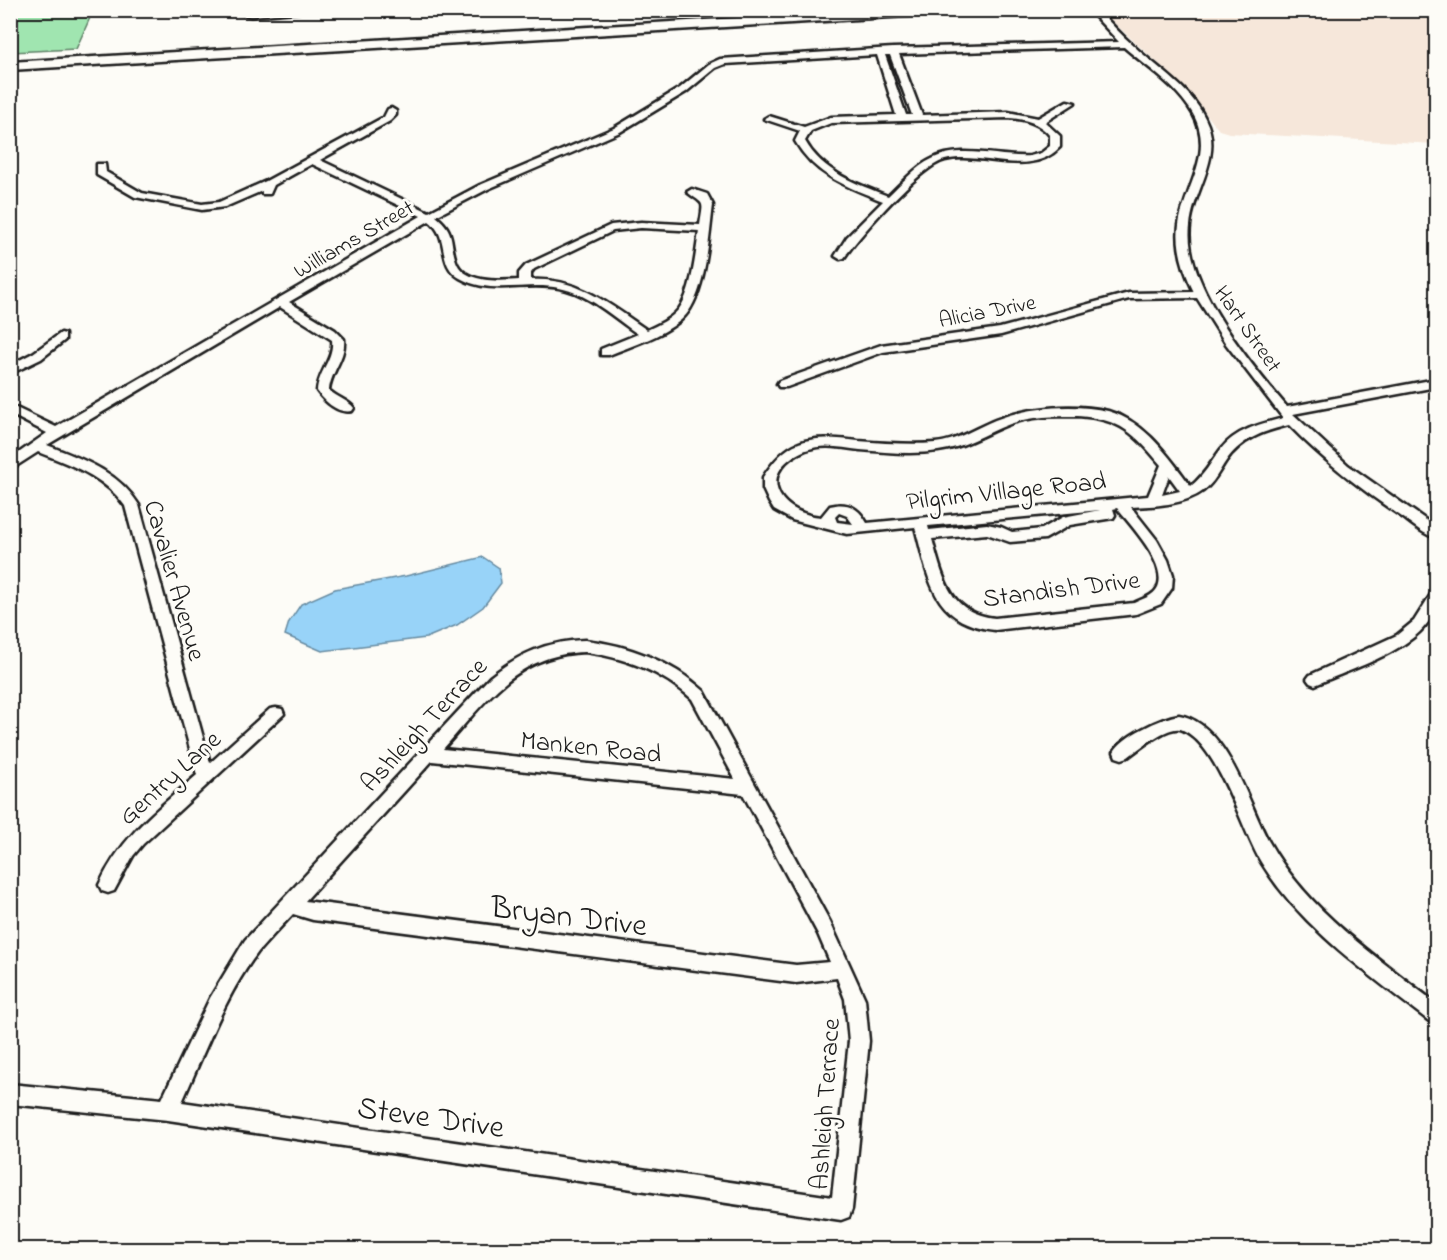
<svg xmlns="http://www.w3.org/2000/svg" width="1447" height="1260" viewBox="0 0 1447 1260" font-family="'Indie Flower',sans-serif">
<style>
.built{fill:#f6e7da}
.green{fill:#a0e5b0;stroke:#5e8066;stroke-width:1.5}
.water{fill:#98d3f8;stroke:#668aa0;stroke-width:1.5}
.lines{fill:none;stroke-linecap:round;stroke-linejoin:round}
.minor-casing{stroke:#1c1c1c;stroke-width:5}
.highway-casing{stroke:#1c1c1c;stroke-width:5}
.minor{fill:#fdfcf7;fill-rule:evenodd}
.highway{fill:#fdfcf7;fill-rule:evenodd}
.labels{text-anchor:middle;stroke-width:6;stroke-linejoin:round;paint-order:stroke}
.far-street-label{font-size:22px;fill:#1c1c1c;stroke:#fdfcf7}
.street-label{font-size:26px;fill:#1c1c1c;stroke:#fdfcf7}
.near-street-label{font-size:32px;fill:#1c1c1c;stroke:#fdfcf7}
</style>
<rect width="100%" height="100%" fill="#fdfcf7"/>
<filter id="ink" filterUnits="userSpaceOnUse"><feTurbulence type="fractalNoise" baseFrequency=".0167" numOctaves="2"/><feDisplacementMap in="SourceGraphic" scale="12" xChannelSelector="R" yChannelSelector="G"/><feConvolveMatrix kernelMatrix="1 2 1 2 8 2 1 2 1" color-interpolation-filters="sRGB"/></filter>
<g filter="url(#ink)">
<polygon class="built" points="1101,11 1436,11 1436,144 1229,133 1219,130 1187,90"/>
<polygon class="green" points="10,11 11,10 93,11 76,49 11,52"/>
<polygon class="water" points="483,557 499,568 501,583 483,607 457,625 426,638 322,651 285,635 289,622 301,604 335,589 406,576"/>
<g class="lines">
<defs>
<g id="minor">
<polygon points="220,10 318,10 251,16"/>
<path d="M1089,10H1098C1110,22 1121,35 1134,46C1159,70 1195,90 1208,125C1221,160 1193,191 1190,226C1183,283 1251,365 1287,407L1436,379V387L1293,414L1348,465L1436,527V538C1425,535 1414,526 1405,519C1363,491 1324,461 1289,425C1264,431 1241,439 1226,461C1219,471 1214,483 1203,491C1184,505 1154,506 1131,507L1157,540L1168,560L1173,575L1172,588L1161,604L1136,614L995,630C932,623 929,579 915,527L847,534L792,520L774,510L769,502L763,489V477C772,463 783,449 799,443C818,436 838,439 858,441C884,443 910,445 935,443C957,441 975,428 995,420C1028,407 1073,403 1108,411C1145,421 1169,457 1191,486C1204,476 1211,462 1221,449C1236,430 1260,424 1283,418L1226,344L1197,298L1129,299L1001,335L883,352L787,387H779L777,384L779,381L881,345L1000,328L1129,293L1194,292C1184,272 1176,247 1179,225C1185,186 1215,153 1193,114C1177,86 1148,68 1124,47L899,54L922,115L1008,112L1038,118L1067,101L1075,103L1045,122L1060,136V147C1030,179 982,151 945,160C920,166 859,236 844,258L840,259L835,256L847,237L883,201C848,187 815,176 795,141L800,131L764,119L769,116L804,127L831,117L896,115L877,55L725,64L715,68L686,92L620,132L488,189L436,216C456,232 449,241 456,261C464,284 501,281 519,280V273L526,265L611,225L641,222L700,225C704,199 705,206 687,192L692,189L707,194L713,205C709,236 706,299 681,320C661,337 633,345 609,355H601V349L638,334C614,318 588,293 559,288C527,281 491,296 460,278C436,264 451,238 429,221L289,302L335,330L344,339C346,358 331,371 329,390C337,398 348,400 354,408L352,411C338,414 325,402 317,391C318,372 334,359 332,340L280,307L47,445C82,459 118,471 139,505L210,763L270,709L276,708L282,709L284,714L143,844L133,856L114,891L108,893L102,891L99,885C122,835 157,810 197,775L125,506C104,476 71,465 38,452L10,470V459L47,433L10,414V405L56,427L421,216L312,164L274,185L270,194H262V191L225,207L202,210L135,197L97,175V164H105L106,172L142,193L202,204L219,202L266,181L384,117L388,109L391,108L396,111V115L390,121L320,160L429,212L480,185L614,128L680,88L709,64L720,59L893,48L1119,42ZM885,55H890L912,115H906ZM1008,118C1025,119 1040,123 1050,136V146L1041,153L1030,156C1000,158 960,144 932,159C915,167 902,183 888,196C857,184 822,172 805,141L811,131L831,123ZM641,228L699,231C696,252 692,292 679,309C671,319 658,325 647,330C610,305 578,277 531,280V273L534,269L613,231ZM1078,416C1121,419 1134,433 1161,465L1148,496L867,523C859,508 848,501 830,506L821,517C772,512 758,469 806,450C823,443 843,448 860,450C886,452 912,455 938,451C964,448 986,433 1010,424C1031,416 1056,416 1078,416ZM1169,476L1180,491L1162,495ZM1117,508C1130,525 1168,564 1158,587C1154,596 1142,599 1134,603L995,618C949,613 943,578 932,539L987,534L1010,542L1045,539L1070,525L1113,518L1115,515L1113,509ZM1100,510L1063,517L1042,529L1012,532L1001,527L987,524L929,530L928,526ZM839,513L847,516L853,524L837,522L835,517Z"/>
<polygon points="61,333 65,334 65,340 41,359 10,374 10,365 33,353"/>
<path d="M1436,593C1442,642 1358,666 1320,683L1315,685L1310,683L1307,679L1310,675L1397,635L1414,621L1431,594Z"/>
<path d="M585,640C628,645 671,661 704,691L830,922L865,999L869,1041L852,1209L849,1217L841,1220L168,1120L10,1104V1084L162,1099L210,998L245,940L490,677C519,654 547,641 585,640ZM585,652C624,657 663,672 692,699L735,779L443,749C485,702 516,654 585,652ZM432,761L743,794L818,934L830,962L796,965L305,901ZM293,914L313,920L796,983L837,978L845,999L849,1041L832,1197L182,1102C205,1052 224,997 258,952C269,939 281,927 293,914Z"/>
<path d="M1179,715C1227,723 1248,804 1269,842C1307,910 1375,956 1436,1003V1023L1429,1021C1369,974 1301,928 1261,862C1241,828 1219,747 1183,730C1170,723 1139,749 1128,757L1122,759L1116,757L1114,752C1122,736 1161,718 1179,715Z"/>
</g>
<polygon id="highway" points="870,10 946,10 940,14 10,70 10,62"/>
</defs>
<use href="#minor" class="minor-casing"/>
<use href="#highway" class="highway-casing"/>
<use href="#minor" class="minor"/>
<use href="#highway" class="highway"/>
</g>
</g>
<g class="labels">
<g class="far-street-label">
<text transform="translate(353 238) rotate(-30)" y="8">Williams Street</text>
<text transform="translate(987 310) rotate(-11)" y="8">Alicia Drive</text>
<text transform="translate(1249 328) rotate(55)" y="8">Hart Street</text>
</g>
<g class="street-label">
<text transform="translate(1006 490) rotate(-6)" y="9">Pilgrim Village Road</text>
<text transform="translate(176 580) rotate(74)" y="9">Cavalier Avenue</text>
<text transform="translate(1061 588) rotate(-7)" y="9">Standish Drive</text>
<text transform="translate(423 724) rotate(-47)" y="9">Ashleigh Terrace</text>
<text transform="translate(591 746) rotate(6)" y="9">Manken Road</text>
<text transform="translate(169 777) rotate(-42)" y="9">Gentry Lane</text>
<text transform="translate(824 1104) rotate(-86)" y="9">Ashleigh Terrace</text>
</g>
<g class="near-street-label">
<text transform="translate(569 915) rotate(7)" y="11">Bryan Drive</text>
<text transform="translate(431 1116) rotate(8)" y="11">Steve Drive</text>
</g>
</g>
<rect width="1447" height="1260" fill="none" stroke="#fdfcf7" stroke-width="36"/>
<rect x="18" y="18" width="1411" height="1224" fill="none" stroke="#1c1c1c" stroke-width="2" filter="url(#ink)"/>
</svg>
